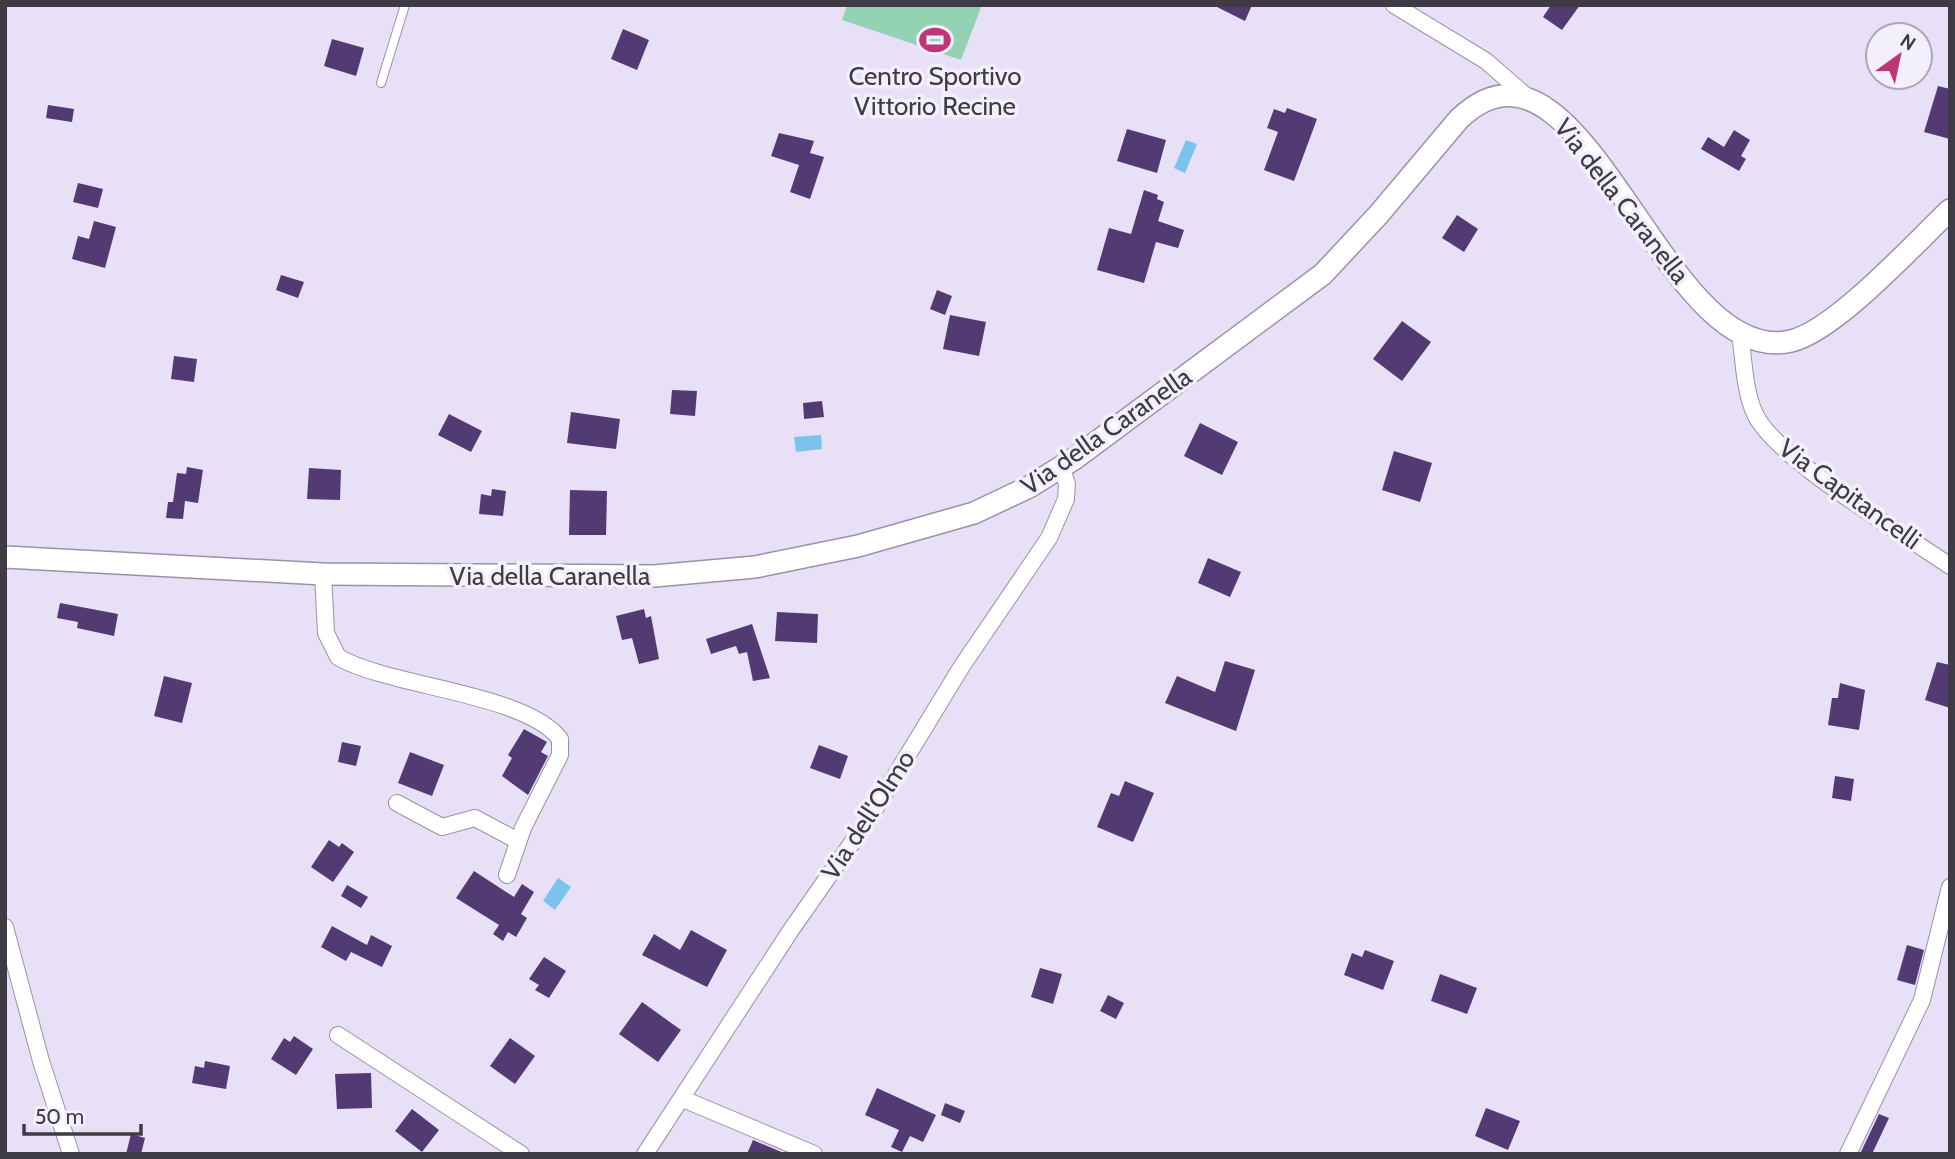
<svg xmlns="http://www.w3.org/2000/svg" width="1955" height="1159" viewBox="0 0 1955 1159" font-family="Cabin,sans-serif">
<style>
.green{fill:#93d2b2}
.water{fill:#7bc2ec}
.building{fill:#523b72}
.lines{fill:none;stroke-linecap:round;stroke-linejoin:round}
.service-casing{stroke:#9992a7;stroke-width:10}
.minor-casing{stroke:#9992a7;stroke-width:18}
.secondary-casing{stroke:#9992a7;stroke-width:24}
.service{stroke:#fff;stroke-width:8}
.minor{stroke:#fff;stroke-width:16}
.secondary{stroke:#fff;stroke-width:21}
.labels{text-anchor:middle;stroke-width:7;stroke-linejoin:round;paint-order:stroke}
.poi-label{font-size:26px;fill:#3e3b44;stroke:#f4effd}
.street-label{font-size:26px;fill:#3e3b44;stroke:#f4effd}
</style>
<rect width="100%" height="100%" fill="#e8e0f7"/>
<polygon class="green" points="847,5 982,5 961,60 842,20"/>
<g class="water">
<polygon points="1186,140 1197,144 1185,173 1174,168"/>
<polygon points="821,435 822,449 796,452 794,437"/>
<polygon points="558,878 571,887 555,910 543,901"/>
</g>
<g class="building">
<polygon points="1213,5 1252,5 1245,21"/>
<polygon points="1551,5 1580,5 1562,30 1543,17"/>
<polygon points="623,29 649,40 637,70 611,59"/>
<polygon points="332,39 364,48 356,76 324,66"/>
<polygon points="1938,86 1950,89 1950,139 1924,132"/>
<polygon points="48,105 74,109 72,122 46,118"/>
<polygon points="1287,108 1317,119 1294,181 1264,170 1278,132 1267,128 1274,109 1285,113"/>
<polygon points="1127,129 1166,140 1157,173 1117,161"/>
<polygon points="1734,130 1750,140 1741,156 1746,159 1739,171 1701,149 1708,137 1724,147"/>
<polygon points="779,133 814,141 810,153 824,157 810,199 790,192 799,165 771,156"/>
<polygon points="78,183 103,189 98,208 73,202"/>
<polygon points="1144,190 1158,195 1157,199 1164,202 1158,221 1184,230 1178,248 1156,242 1144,283 1097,270 1109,228 1131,234"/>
<polygon points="1457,215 1478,229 1464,252 1442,238"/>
<polygon points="94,221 116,227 105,268 72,259 78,236 89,239"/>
<polygon points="281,275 304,282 298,298 276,290"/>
<polygon points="937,290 952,296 945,315 930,309"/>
<polygon points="950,315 986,322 979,356 943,349"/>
<polygon points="1402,321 1431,342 1402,381 1373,359"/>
<polygon points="174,356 197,359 194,382 171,379"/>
<polygon points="672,390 697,391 695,416 670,414"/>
<polygon points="822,401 824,417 804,419 803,403"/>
<polygon points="571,412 620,419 616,449 567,443"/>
<polygon points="449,414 482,431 471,452 438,435"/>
<polygon points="1200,423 1238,442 1222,475 1184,456"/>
<polygon points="1394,451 1432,463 1420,502 1382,490"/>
<polygon points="187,467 203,470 198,503 185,501 183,519 166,518 168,502 173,502 177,473 186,474"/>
<polygon points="309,468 341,470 340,500 307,499"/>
<polygon points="492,489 506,491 503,516 479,514 481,494 491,496"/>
<polygon points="570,490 607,491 606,535 569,535"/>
<polygon points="1208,558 1241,572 1230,597 1198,583"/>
<polygon points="60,603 118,614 114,636 77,628 78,622 57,618"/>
<polygon points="644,609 646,618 651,616 659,659 639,664 632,638 622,640 616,616"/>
<polygon points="777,612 818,614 817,643 775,641"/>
<polygon points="752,624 770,678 753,681 747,652 739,654 736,646 711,654 706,639"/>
<polygon points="1225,661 1255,670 1236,731 1165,703 1177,676 1215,692"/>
<polygon points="1937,662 1950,665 1950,708 1925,700"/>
<polygon points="164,676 192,683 182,723 154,716"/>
<polygon points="1840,683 1865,690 1859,730 1828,725 1832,698 1838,698"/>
<polygon points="524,729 547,742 541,752 548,756 528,795 502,776 512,758 508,755"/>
<polygon points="342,742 361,746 356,766 338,762"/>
<polygon points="819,745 848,756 840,779 810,768"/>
<polygon points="410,752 444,765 432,796 398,783"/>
<polygon points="1835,776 1854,779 1851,801 1832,798"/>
<polygon points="1125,781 1154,793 1133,842 1097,827 1111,793 1119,796"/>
<polygon points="329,840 339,847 342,843 354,852 333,882 311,867"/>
<polygon points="474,871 514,897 522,884 534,892 521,914 527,918 516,937 508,932 503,941 493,934 499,925 456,898"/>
<polygon points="347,885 368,897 361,908 341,896"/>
<polygon points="332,926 367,945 371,935 392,946 382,967 351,952 346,961 321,947"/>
<polygon points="691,930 727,950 707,987 642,955 654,934 680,950"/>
<polygon points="1907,945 1924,950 1915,985 1897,980"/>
<polygon points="1365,950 1394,961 1383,990 1344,975 1352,953 1362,957"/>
<polygon points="544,957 566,971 549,998 535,990 539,985 529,979"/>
<polygon points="1040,968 1062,974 1053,1004 1031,997"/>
<polygon points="1440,974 1477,988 1467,1014 1431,1001"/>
<polygon points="1108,995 1124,1003 1116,1019 1100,1011"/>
<polygon points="642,1002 681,1030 658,1062 619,1034"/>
<polygon points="294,1036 313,1049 296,1075 271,1059 284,1038 290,1042"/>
<polygon points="510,1038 535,1056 515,1084 490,1066"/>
<polygon points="205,1061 230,1066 226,1089 192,1083 195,1066 204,1068"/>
<polygon points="371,1073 372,1108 337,1109 335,1074"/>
<polygon points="877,1088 936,1115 923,1142 910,1136 902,1152 891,1147 899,1130 865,1115"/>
<polygon points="945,1103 965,1111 960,1123 941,1115"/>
<polygon points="1486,1108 1520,1121 1508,1150 1475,1136"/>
<polygon points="412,1109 439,1130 422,1152 395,1131"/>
<polygon points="1879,1114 1889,1118 1872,1154 1860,1154"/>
<polygon points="131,1134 145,1138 141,1154 126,1154"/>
<polygon points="753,1140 786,1154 747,1154"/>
</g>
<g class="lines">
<defs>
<polyline id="service" points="381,83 405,5"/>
<g id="minor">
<polyline points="1394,5 1486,61 1525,95"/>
<path d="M1740,334C1744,360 1744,390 1755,414C1776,459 1904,534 1950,566"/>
<path d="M323,574L326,633L338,657C389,687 525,693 560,739V755L523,828L507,875"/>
<polyline points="397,803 442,827 475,818 518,841"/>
<polyline points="5,927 41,1061 71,1154"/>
<polyline points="338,1035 521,1154"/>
<polyline points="683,1099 814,1154"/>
<polyline points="645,1154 791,930 870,817 962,666 1049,538 1066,499 1067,484 1061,467"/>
<polyline points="1848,1154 1922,1000 1950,887"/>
</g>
<path id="secondary" d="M5,557L323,574L654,576L755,567L858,546L974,513L1029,487L1074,459L1323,274L1379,214L1459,119C1583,0 1662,372 1791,341C1835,331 1914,244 1950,210"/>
</defs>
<use href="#service" class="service-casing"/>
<use href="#minor" class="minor-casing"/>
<use href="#secondary" class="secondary-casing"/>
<use href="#service" class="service"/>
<use href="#minor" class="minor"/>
<use href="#secondary" class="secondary"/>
</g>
<defs>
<symbol id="stadium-bare" viewBox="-9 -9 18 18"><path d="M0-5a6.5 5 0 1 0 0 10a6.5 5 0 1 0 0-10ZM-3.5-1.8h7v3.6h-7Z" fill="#be3674" stroke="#f4effd" stroke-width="2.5" paint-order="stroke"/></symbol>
</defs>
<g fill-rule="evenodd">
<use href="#stadium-bare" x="913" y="18" width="44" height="44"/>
</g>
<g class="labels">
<g class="poi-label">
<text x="935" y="85">Centro Sportivo<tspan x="935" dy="30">Vittorio Recine</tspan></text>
</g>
<g class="street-label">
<text transform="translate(1622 201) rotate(52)" y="9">Via della Caranella</text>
<text transform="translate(1106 431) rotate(-35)" y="9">Via della Caranella</text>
<text transform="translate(1850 494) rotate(36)" y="9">Via Capitancelli</text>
<text x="550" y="585">Via della Caranella</text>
<text transform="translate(868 815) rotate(-57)" y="9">Via dell'Olmo</text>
</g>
</g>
<rect width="1955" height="1159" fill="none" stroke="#3e3b44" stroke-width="14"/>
<g transform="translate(1899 56) rotate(33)"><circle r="33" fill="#f4effd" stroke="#aba7b3" stroke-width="2"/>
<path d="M0-5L12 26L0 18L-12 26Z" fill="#be3674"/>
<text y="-10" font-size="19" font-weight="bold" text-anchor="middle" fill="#3e3b44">N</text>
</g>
<path d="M24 1124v10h117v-10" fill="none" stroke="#3e3b44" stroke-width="3.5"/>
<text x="35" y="1124" font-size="21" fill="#3e3b44" stroke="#f4effd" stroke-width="5" paint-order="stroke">50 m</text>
</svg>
